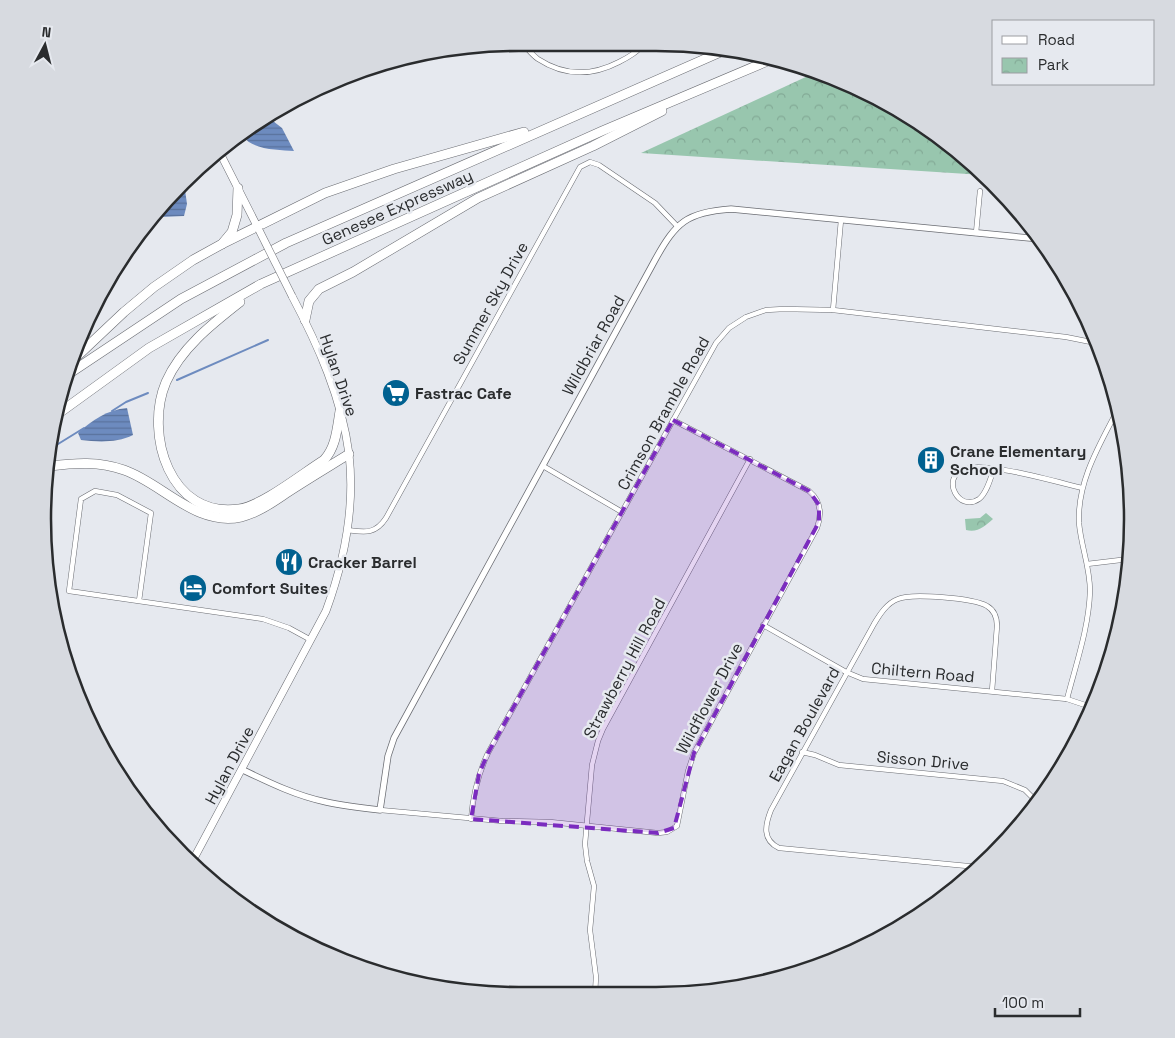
<svg xmlns="http://www.w3.org/2000/svg" width="1175" height="1038" viewBox="0 0 1175 1038" font-family="'Space Grotesk',sans-serif">
<style>
.park{fill:url(#park-crowns)}
.water{fill:url(#water-rules)}
.lines{fill:none;stroke-linecap:round;stroke-linejoin:round}
.stream{stroke:#6d8bbf;stroke-width:2}
.minor-casing{stroke:#6a6c72;stroke-width:5.5}
.tertiary-casing{stroke:#6a6c72;stroke-width:7}
.secondary-casing{stroke:#6a6c72;stroke-width:8}
.motorway-casing{stroke:#6a6c72;stroke-width:10}
.minor{stroke:#fff;stroke-width:4.5}
.tertiary{stroke:#fff;stroke-width:5.5}
.secondary{stroke:#fff;stroke-width:7}
.motorway{stroke:#fff;stroke-width:9}
.secondary-bridge-casing{stroke:#6a6c72;stroke-width:8;stroke-linecap:butt}
.secondary-bridge{stroke:#fff;stroke-width:7}
.marked{fill:#7b2cbf;fill-opacity:0.2;stroke:#7b2cbf;stroke-width:4;stroke-dasharray:10 6;stroke-linejoin:round}
.labels{text-anchor:middle;stroke-width:5;stroke-linejoin:round;paint-order:stroke}
.street-label{font-size:16px;fill:#2a2c2e;stroke:#e6e9ef}
.poi-label{font-size:16px;font-weight:bold;fill:#2a2c2e;stroke:#e6e9ef;text-anchor:start}
.rim{fill:none;stroke:#2a2c2e;stroke-width:2.5}
</style>
<defs>
<pattern id="park-crowns" width="20" height="18" patternUnits="userSpaceOnUse" patternTransform="scale(1.25)"><rect width="20" height="18" fill="#98c6ae"/><path d="M2 6a3 3 0 1 1 6 0M12 15a3 3 0 1 1 6 0" fill="none" stroke="#83aa96"/></pattern>
<pattern id="water-rules" width="6" height="5" patternUnits="userSpaceOnUse" patternTransform="scale(1.25)"><rect width="6" height="5" fill="#6d8bbf"/><path d="M0 2.5h6" fill="none" stroke="#5a729c"/></pattern>
</defs>
<rect width="100%" height="100%" fill="#e6e9ef"/>
<g class="park">
<polygon points="810,75 894,106 970,161 983,175 641,153"/>
<path d="M986,513L993,519C985,526 978,533 966,530L965,519L980,518Z"/>
</g>
<g class="water">
<path d="M269,118L282,128L294,151C279,150 252,150 243,136Z"/>
<polygon points="184,183 187,204 184,216 160,217 157,212"/>
<path d="M127,408L133,435C117,443 98,442 81,440L78,433C92,420 107,410 127,408Z"/>
</g>
<g class="lines">
<g class="stream">
<polyline points="177,380 268,340"/>
<polyline points="112,411 126,402 148,393"/>
<polyline points="50,449 84,428"/>
</g>
<defs>
<g id="minor">
<path d="M522,43C527,48 532,55 538,59C564,76 592,76 619,62C627,58 635,54 641,47"/>
<polyline points="976,233 980,191"/>
<polyline points="833,310 841,220"/>
<polyline points="543,466 622,512"/>
<path d="M994,468C991,477 987,493 979,499C959,513 940,478 964,469C985,461 1057,482 1082,488"/>
<path d="M347,530C364,532 375,535 386,518L580,167L590,162L599,165L655,203L677,226"/>
<polyline points="1087,564 1129,559"/>
<polyline points="139,601 151,513 117,495 95,491 81,499 69,591 263,619 289,628 311,640"/>
<polyline points="763,625 846,672 863,679 1067,699 1091,707"/>
<path d="M1067,699C1076,664 1089,627 1090,591C1090,567 1081,546 1079,523C1077,481 1100,444 1118,409"/>
<polyline points="802,752 815,755 839,765 1003,781 1025,790 1037,802"/>
<path d="M380,810L502,821L550,822L658,833L667,832L677,826L688,771L694,753L817,528C822,514 821,501 809,491L673,420"/>
<path d="M471,819C473,795 478,774 488,753L716,343L729,328L746,317L766,310L784,309L833,310L1066,337L1096,343"/>
<path d="M978,867L779,848C762,840 765,825 771,810L874,624C880,614 887,603 898,599C911,593 974,598 987,606C994,610 997,617 997,626L992,691"/>
<polyline points="595,994 596,977 590,930 594,886 587,861 585,844 592,765 598,741 603,729 750,459"/>
</g>
<path id="tertiary" d="M243,770C270,783 297,796 326,802C344,806 362,808 380,810L388,756L394,738L655,260C676,222 687,212 731,209L1040,239"/>
<g id="secondary">
<polyline points="219,151 259,230"/>
<path d="M192,862L326,611C344,562 355,506 349,454C342,399 318,345 292,296"/>
</g>
<g id="motorway">
<polyline points="222,244 325,193 394,169 524,132"/>
<path d="M240,302C212,324 181,348 166,382C144,434 170,519 239,509C262,506 303,473 324,460C336,447 337,429 340,411"/>
<polyline points="305,320 309,301 319,289 353,272 478,198 593,146 662,111"/>
<polyline points="71,362 124,312 154,287 193,260 222,244 232,232 237,215 238,188"/>
<polyline points="67,375 181,299 286,243 723,51"/>
<polyline points="55,416 149,348 261,284 602,131 770,60"/>
<path d="M49,466C75,463 99,461 124,470C162,483 196,527 241,517C258,513 273,502 288,492C308,479 328,467 349,454"/>
</g>
</defs>
<use href="#minor" class="minor-casing"/>
<use href="#tertiary" class="tertiary-casing"/>
<use href="#secondary" class="secondary-casing"/>
<use href="#motorway" class="motorway-casing"/>
<use href="#minor" class="minor"/>
<use href="#tertiary" class="tertiary"/>
<use href="#secondary" class="secondary"/>
<use href="#motorway" class="motorway"/>
<defs>
<polyline id="secondary-bridge" points="259,230 292,296"/>
</defs>
<use href="#secondary-bridge" class="secondary-bridge-casing"/>
<use href="#secondary-bridge" class="secondary-bridge"/>
</g>
<path class="marked" d="M673,420L809,491L819,505V522L694,753L674,828L658,833L471,819L479,774L488,753Z"/>
<defs>
<symbol id="supermarket-disc" viewBox="-11 -11 22 22"><circle r="9.5" fill="#006190" stroke="#e6e9ef"/><path d="M-6-5.5h2.5l.6 2H6L4.5 2H-2.5L-4.4-4H-6ZM-1.5 3.2a1.3 1.3 0 1 0 .1 0ZM3 3.2a1.3 1.3 0 1 0 .1 0Z" fill="#fff"/></symbol>
<symbol id="building-disc" viewBox="-11 -11 22 22"><circle r="9.5" fill="#006190" stroke="#e6e9ef"/><path d="M-4-6H4V6H1V3H-1V6H-4ZM-2.5-4.3h1.7v1.8h-1.7ZM.8-4.3h1.7v1.8H.8ZM-2.5-1h1.7V.8h-1.7ZM.8-1h1.7V.8H.8Z" fill="#fff"/></symbol>
<symbol id="restaurant-disc" viewBox="-11 -11 22 22"><circle r="9.5" fill="#006190" stroke="#e6e9ef"/><path d="M-5-6h1v4h1v-4h1v4h1v-4h1v5L-1.5 .5V6h-2V.5L-5-1ZM5-6V6H3V1.5H1.5Q1.5-4 5-6Z" fill="#fff"/></symbol>
<symbol id="hotel-disc" viewBox="-11 -11 22 22"><circle r="9.5" fill="#006190" stroke="#e6e9ef"/><path d="M-6-4.5h1.5V1H6V5H4.5V3h-9V5H-6ZM-4 0a1.8 1.8 0 1 1 3.6 0ZM.5 0V-2.5h3Q6-2.5 6 0Z" fill="#fff"/></symbol>
</defs>
<g fill-rule="evenodd">
<use href="#supermarket-disc" x="380" y="377" width="32" height="32"/>
<use href="#building-disc" x="915" y="444" width="32" height="32"/>
<use href="#restaurant-disc" x="273" y="546" width="32" height="32"/>
<use href="#hotel-disc" x="177" y="572" width="32" height="32"/>
</g>
<g class="labels">
<g class="street-label">
<text transform="translate(397 207) rotate(-24)" y="6">Genesee Expressway</text>
<text transform="translate(490 303) rotate(-61)" y="6">Summer Sky Drive</text>
<text transform="translate(593 345) rotate(-61)" y="6">Wildbriar Road</text>
<text transform="translate(339 375) rotate(71)" y="6">Hylan Drive</text>
<text transform="translate(663 413) rotate(-61)" y="6">Crimson Bramble Road</text>
<text transform="translate(624 668) rotate(-62)" y="6">Strawberry Hill Road</text>
<text transform="translate(923 672) rotate(5)" y="6">Chiltern Road</text>
<text transform="translate(709 698) rotate(-62)" y="6">Wildflower Drive</text>
<text transform="translate(804 724) rotate(-61)" y="6">Eagan Boulevard</text>
<text transform="translate(923 760) rotate(5)" y="6">Sisson Drive</text>
<text transform="translate(229 765) rotate(-62)" y="6">Hylan Drive</text>
</g>
<g class="poi-label">
<text x="415" y="399">Fastrac Cafe</text>
<text x="950" y="457">Crane Elementary<tspan x="950" dy="18">School</tspan></text>
<text x="308" y="568">Cracker Barrel</text>
<text x="212" y="594">Comfort Suites</text>
</g>
</g>
<path d="M0 0H1175V1038H0ZM519 51H656A468 468 0 0 1 1124 519V519A468 468 0 0 1 656 987H519A468 468 0 0 1 51 519V519A468 468 0 0 1 519 51Z" fill="#d7dae0" fill-rule="evenodd"/>
<path class="rim" d="M519 51H656A468 468 0 0 1 1124 519V519A468 468 0 0 1 656 987H519A468 468 0 0 1 51 519V519A468 468 0 0 1 519 51Z"/>
<rect x="992" y="20" width="162" height="65" fill="#e6e9ef" stroke="#9b9da2"/>
<rect x="1002" y="36" width="25" height="8" fill="#ffffff" stroke="#9b9da2"/>
<text x="1038" y="45" font-size="15" fill="#2a2c2e">Road</text>
<rect x="1002" y="58" width="25" height="15" fill="url(#park-crowns)" stroke="#9b9da2"/>
<text x="1038" y="70" font-size="15" fill="#2a2c2e">Park</text>
<g transform="translate(45 45) rotate(7)" stroke="#e6e9ef" stroke-width="4" paint-order="stroke">
<path d="M0-4L9 19L0 12L-9 19Z" fill="#2a2c2e"/>
<text y="-8" font-size="14" font-weight="bold" text-anchor="middle" fill="#2a2c2e">N</text>
</g>
<path d="M995 1008v8h85v-8" fill="none" stroke="#2a2c2e" stroke-width="2.5"/>
<text x="1002" y="1008" font-size="15" fill="#2a2c2e" stroke="#e6e9ef" stroke-width="4" paint-order="stroke">100 m</text>
</svg>
